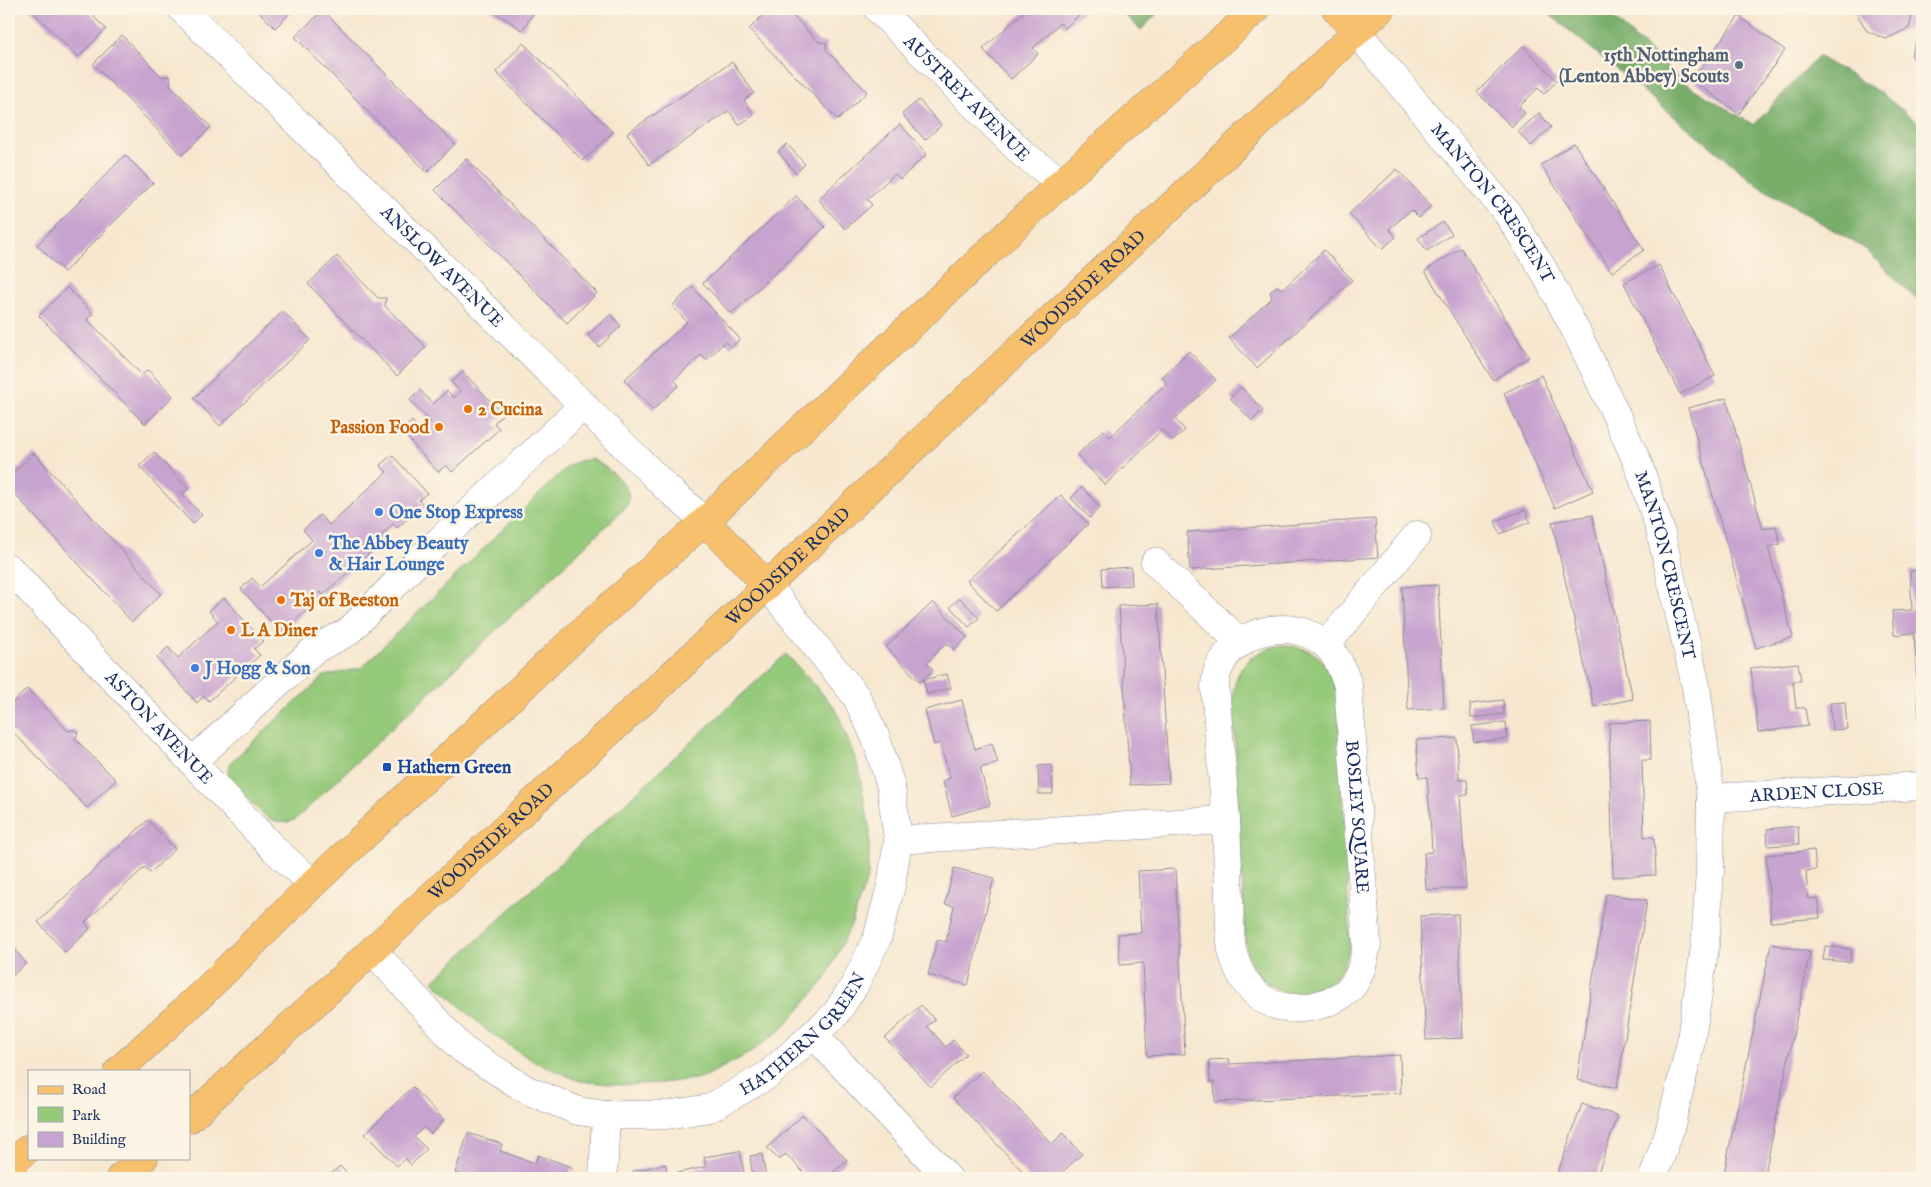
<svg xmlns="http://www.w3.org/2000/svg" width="1931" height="1187" viewBox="0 0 1931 1187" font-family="'IM FELL English',serif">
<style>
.green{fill:#95c97a;stroke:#587c6c}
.forest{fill:#78ad6a;stroke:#4a6e64}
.building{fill:#c7a3cf}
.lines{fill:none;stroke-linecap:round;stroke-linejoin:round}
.minor-casing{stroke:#898b96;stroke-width:29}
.major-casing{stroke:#898b96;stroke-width:29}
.minor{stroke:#fff;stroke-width:28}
.major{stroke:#f7c06c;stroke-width:28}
.service-dot{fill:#5c6f8a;stroke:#fcf5e5;stroke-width:2}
.food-dot{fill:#e8710a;stroke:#fcf5e5;stroke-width:2}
.shop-dot{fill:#3f7fe0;stroke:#fcf5e5;stroke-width:2}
.transit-dot{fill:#1a4fb4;stroke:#fcf5e5;stroke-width:2}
.labels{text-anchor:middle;stroke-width:5;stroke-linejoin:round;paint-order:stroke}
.service-label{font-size:18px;font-weight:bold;fill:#4e5e75;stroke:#fcf5e5;text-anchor:end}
.street-label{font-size:18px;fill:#1b2f5e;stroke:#fcf5e5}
.food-label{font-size:18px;font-weight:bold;fill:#c56008;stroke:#fcf5e5;text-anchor:start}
.shop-label{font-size:18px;font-weight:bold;fill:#366cbe;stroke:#fcf5e5;text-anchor:start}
.transit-label{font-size:18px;font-weight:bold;fill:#164399;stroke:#fcf5e5;text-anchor:start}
</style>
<rect width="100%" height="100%" fill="#fcf5e5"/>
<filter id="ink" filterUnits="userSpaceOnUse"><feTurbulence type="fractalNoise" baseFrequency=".02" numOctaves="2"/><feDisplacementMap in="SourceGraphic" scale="10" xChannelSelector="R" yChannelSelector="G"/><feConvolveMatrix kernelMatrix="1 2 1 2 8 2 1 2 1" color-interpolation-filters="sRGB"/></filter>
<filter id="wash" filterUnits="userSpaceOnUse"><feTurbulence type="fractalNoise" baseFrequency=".0096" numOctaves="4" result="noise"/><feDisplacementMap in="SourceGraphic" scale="20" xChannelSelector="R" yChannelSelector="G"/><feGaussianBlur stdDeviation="1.12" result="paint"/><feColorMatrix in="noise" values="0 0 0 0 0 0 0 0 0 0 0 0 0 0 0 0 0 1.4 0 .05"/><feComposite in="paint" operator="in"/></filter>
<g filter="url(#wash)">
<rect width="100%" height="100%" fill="#f7e7cf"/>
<g class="green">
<path d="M591,459C606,466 637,488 627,506L296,819C270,834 247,796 231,779C227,771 227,768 233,760L324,676L361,668L568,466L579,461Z"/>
<path d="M1282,645C1321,649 1327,661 1338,696L1350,941C1344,1007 1264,1013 1246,950L1233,705C1232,670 1248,652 1282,645Z"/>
<polygon points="786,654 836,709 858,766 870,831 868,876 852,923 825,980 783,1028 750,1053 702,1078 661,1083 619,1085 580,1081 533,1061 486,1030 433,981"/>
</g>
<g class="forest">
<polygon points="1118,9 1162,9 1141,30"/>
<polygon points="1543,9 1603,9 1686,84 1754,125 1818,56 1881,93 1922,126 1922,305 1864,248 1760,187"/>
</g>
<g id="blocks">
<g class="building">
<polygon points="30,9 86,9 106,29 78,57"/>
<polygon points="256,9 294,9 275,28"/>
<polygon points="490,9 536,9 522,30"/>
<polygon points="769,9 786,9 819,42 827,43 826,50 867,92 838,120 749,29"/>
<polygon points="1027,9 1086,9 1065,28 1060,23 1033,48 1038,54 1011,79 983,49"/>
<polygon points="1854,9 1914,9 1909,28 1886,39 1867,31"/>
<polygon points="323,10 455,144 427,172 295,37"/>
<polygon points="1739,16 1785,50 1739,114 1692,80"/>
<polygon points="1922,29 1922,75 1911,54"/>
<polygon points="122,35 162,77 169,76 171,78 170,85 211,127 182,155 93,64"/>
<polygon points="523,43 613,132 583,161 496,72"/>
<polygon points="1523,46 1557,81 1544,94 1538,88 1519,107 1525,113 1512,127 1477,92"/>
<polygon points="732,62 754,93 744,100 754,115 739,125 729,111 649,165 627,133"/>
<polygon points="919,100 941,125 925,140 902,114"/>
<polygon points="1539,113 1551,127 1531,146 1518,132"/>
<polygon points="900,124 927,154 900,179 895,174 867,199 872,205 845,229 818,199"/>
<polygon points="1574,143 1644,250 1612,272 1541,165"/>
<polygon points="787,144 805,164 796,173 778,152"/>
<polygon points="125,155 153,183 64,272 37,245"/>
<polygon points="466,159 597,293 567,323 435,190"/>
<polygon points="1397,169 1431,206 1419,218 1411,210 1389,229 1396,237 1382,249 1349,214"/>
<polygon points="796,196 825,227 731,314 703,283"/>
<polygon points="1443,222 1452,234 1427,251 1418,238"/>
<polygon points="1461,248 1529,357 1493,380 1425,271"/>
<polygon points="1324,250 1352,280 1257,368 1229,338 1272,298 1270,292 1273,289 1277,286 1283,289"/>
<polygon points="337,256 378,298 386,298 385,306 426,347 397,376 308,284"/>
<polygon points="1659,265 1715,376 1680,394 1624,283"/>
<polygon points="67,287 93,314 87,319 142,375 148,370 173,396 145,424 39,316"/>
<polygon points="692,287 740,339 731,347 725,342 706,360 701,355 674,380 679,385 653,410 624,380 687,322 672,306"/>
<polygon points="283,311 310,340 220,426 194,398"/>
<polygon points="611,314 621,326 599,347 588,335"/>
<polygon points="1189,351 1216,380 1175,419 1185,430 1173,441 1162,430 1105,485 1077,455 1103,430 1110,437 1167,383 1162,377"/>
<polygon points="463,372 503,414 494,423 499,429 452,472 446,465 438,472 401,431 412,421 421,431 431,422 410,400 420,390 433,404 447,391 454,398 460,391 451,382"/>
<polygon points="1541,375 1593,491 1555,508 1504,393"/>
<polygon points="1241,387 1263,410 1252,421 1230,398"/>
<polygon points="1726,398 1763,529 1776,526 1780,544 1768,547 1793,637 1756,648 1688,408"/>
<polygon points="154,452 188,489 182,494 202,515 193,524 139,466"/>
<polygon points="34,453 161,594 132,622 9,488 9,477"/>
<polygon points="392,455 427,493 419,500 423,505 397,528 393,524 381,536 384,540 323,595 320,592 308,603 311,606 282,634 241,589 252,578 260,587 285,565 312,540 303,530 320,515 329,525 387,472 380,465"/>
<polygon points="1082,487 1100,507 1090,518 1071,498"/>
<polygon points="1061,495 1088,524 996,611 967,581"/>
<polygon points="1525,510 1530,522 1500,534 1495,521"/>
<polygon points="1592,515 1633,699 1594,707 1552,522"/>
<polygon points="1375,519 1378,557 1190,570 1187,532"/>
<polygon points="1131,567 1132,585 1103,587 1102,569"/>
<polygon points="1922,570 1922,752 1921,752 1914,633 1894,635 1892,611 1912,610 1910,571"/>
<polygon points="1438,585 1444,708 1408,710 1402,587"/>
<polygon points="224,598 263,641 254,649 260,655 209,701 204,696 197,703 157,658 168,647 178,658 218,621 209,611"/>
<polygon points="960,598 979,618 969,627 950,607"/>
<polygon points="933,602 967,637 954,650 947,643 937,652 927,663 933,670 920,682 886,647"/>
<polygon points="1158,604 1169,783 1130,785 1119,606"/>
<polygon points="1798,663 1801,681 1793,681 1796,708 1805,708 1808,726 1758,732 1751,668"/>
<polygon points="947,674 951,688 927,694 923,680"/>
<polygon points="27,689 68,731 74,729 78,733 75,739 116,780 87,808 9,728 9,706"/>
<polygon points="962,700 975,749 992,743 998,763 980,768 990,805 952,816 943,781 950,778 940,743 934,745 925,710"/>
<polygon points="1503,700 1504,714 1471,718 1470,704"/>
<polygon points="1845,702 1847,729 1832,730 1830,703"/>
<polygon points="1650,721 1651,760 1642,760 1644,837 1654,837 1656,875 1613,877 1609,723"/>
<polygon points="1506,722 1507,739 1474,742 1472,726"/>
<polygon points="1457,738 1459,780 1467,780 1468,795 1460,795 1466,888 1426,890 1424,853 1432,852 1430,815 1427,777 1419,778 1416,740"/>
<polygon points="1052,765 1053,794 1039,794 1038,766"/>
<polygon points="148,820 175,849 150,873 145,867 85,922 90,929 65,952 38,922"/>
<polygon points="1798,826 1799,844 1768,846 1767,829"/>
<polygon points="1814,850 1816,870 1806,871 1807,885 1809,899 1818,898 1820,918 1771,922 1766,855"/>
<polygon points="954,868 994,878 968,985 928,975 937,940 946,942 954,906 945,904"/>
<polygon points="1175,869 1185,1054 1147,1056 1143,963 1120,965 1118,934 1141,933 1138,871"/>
<polygon points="1606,894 1647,900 1617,1088 1577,1080"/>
<polygon points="1458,914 1463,1038 1426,1040 1420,916"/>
<polygon points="9,943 26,963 9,979"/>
<polygon points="1771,944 1810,952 1764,1178 1723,1178"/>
<polygon points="1825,946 1851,949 1850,962 1823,960"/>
<polygon points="921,1005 935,1020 927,1026 946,1047 953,1040 966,1054 931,1087 885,1038"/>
<polygon points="1400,1055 1401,1093 1215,1102 1214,1082 1210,1082 1209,1060 1229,1059 1230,1064"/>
<polygon points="982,1071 1052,1144 1063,1133 1082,1154 1056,1178 1029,1178 953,1098"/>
<polygon points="412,1087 444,1120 431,1134 424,1127 414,1137 427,1149 411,1165 405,1158 397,1166 365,1134"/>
<polygon points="1582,1104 1618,1116 1596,1178 1556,1178"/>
<polygon points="803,1115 847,1160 827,1178 800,1178 804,1173 786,1154 779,1160 767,1148"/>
<polygon points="468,1133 502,1144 500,1151 535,1163 538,1155 572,1167 568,1178 471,1178 455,1173"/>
<polygon points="740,1151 745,1178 634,1178 633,1171 666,1164 667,1175 706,1167 704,1157"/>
<polygon points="762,1154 766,1178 753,1178 750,1156"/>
<polygon points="340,1166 351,1178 326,1178"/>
</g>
</g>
</g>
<g filter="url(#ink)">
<use href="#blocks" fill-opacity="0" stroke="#898b96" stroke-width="1"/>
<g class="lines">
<defs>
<g id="minor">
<path id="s1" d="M182,9L667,488L705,521"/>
<path id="s2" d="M878,9L1024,155L1062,182"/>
<path id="s3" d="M1356,31L1508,214L1543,269L1578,335L1617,417L1639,466L1660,530L1696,686L1711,798L1710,871L1705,947L1690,1046L1669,1132L1653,1178"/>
<polyline points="1155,562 1241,643"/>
<path id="s4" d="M9,568L274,849L313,884"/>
<polyline points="1326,645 1417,535"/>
<polyline points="193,761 315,649 348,632 422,557 584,405"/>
<path id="s5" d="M1711,798L1922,786"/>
<path id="s6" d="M898,840L1226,820L1215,686C1216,680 1216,673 1219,668C1236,628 1294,616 1326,645C1338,656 1342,670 1348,685L1367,945C1361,977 1355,994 1322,1004C1276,1018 1243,996 1232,950C1229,933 1230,914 1229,896C1228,871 1227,846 1226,820"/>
<path id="s7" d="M372,950L462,1049L527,1090L578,1111L606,1115H666L710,1108L768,1075L835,1015L854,986L877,939L891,886L898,840L891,787L876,738L856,696L767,585"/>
<polyline points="813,1034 948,1178"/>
<polyline points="603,1178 606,1115"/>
</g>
<g id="major">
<polyline points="1336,9 1356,31"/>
<polyline points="705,521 767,585"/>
<polyline points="118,1071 205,991 313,884 579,634 705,521 1062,182 1257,9"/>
<path id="s8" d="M189,1119L690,658L1381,9"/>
<polyline points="9,1166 29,1148"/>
<polyline points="120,1178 144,1158"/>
</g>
</defs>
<use href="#minor" class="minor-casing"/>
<use href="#major" class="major-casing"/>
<use href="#minor" class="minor"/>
<use href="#major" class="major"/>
</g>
</g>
<circle class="service-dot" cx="1739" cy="65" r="5"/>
<g class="food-dot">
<circle cx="468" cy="409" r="5"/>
<circle cx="439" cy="427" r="5"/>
<circle cx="281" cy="600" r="5"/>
<circle cx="231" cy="630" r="5"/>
</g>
<g class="shop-dot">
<circle cx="379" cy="512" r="5"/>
<circle cx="319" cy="553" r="5"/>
<circle cx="195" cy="668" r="5"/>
</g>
<rect class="transit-dot" x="382" y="762" width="10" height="10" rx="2.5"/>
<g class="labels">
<g class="service-label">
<text x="1729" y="61">15th Nottingham<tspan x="1729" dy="21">(Lenton Abbey) Scouts</tspan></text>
</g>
<g class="street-label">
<text dy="6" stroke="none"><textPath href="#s2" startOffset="126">AUSTREY AVENUE</textPath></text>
<text dy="6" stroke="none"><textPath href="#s3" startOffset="220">MANTON CRESCENT</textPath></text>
<text dy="6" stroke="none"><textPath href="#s1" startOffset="366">ANSLOW AVENUE</textPath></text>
<text dy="6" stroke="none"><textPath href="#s8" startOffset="1220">WOODSIDE ROAD</textPath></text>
<text dy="6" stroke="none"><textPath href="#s3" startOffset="625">MANTON CRESCENT</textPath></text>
<text dy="6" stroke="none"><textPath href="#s8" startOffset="815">WOODSIDE ROAD</textPath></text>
<text dy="6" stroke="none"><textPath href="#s4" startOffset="219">ASTON AVENUE</textPath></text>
<text dy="6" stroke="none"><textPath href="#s5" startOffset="106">ARDEN CLOSE</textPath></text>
<text dy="6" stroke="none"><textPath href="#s6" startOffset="786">BOSLEY SQUARE</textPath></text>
<text dy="6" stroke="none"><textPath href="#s8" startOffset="410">WOODSIDE ROAD</textPath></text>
<text dy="6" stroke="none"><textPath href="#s7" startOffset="519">HATHERN GREEN</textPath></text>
</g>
<g class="food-label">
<text x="478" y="415">2 Cucina</text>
<text x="429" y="433" text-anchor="end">Passion Food</text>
<text x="291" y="606">Taj of Beeston</text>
<text x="241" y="636">L A Diner</text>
</g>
<g class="shop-label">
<text x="389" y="518">One Stop Express</text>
<text x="329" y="549">The Abbey Beauty<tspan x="329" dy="21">&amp; Hair Lounge</tspan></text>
<text x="205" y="674">J Hogg &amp; Son</text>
</g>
<g class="transit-label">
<text x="397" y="773">Hathern Green</text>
</g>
</g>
<rect width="1931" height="1187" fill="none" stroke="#fcf5e5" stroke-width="30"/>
<rect x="28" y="1070" width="162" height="90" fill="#fcf5e5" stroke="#a2a6af"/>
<rect x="38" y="1086" width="25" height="8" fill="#f7c06c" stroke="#a2a6af"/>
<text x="72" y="1094" font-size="15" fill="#1b2f5e">Road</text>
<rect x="38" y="1107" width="25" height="15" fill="#95c97a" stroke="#a2a6af"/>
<text x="72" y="1120" font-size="15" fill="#1b2f5e">Park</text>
<rect x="38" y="1132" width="25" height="15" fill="#c7a3cf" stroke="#a2a6af"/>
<text x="72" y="1144" font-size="15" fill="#1b2f5e">Building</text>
</svg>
